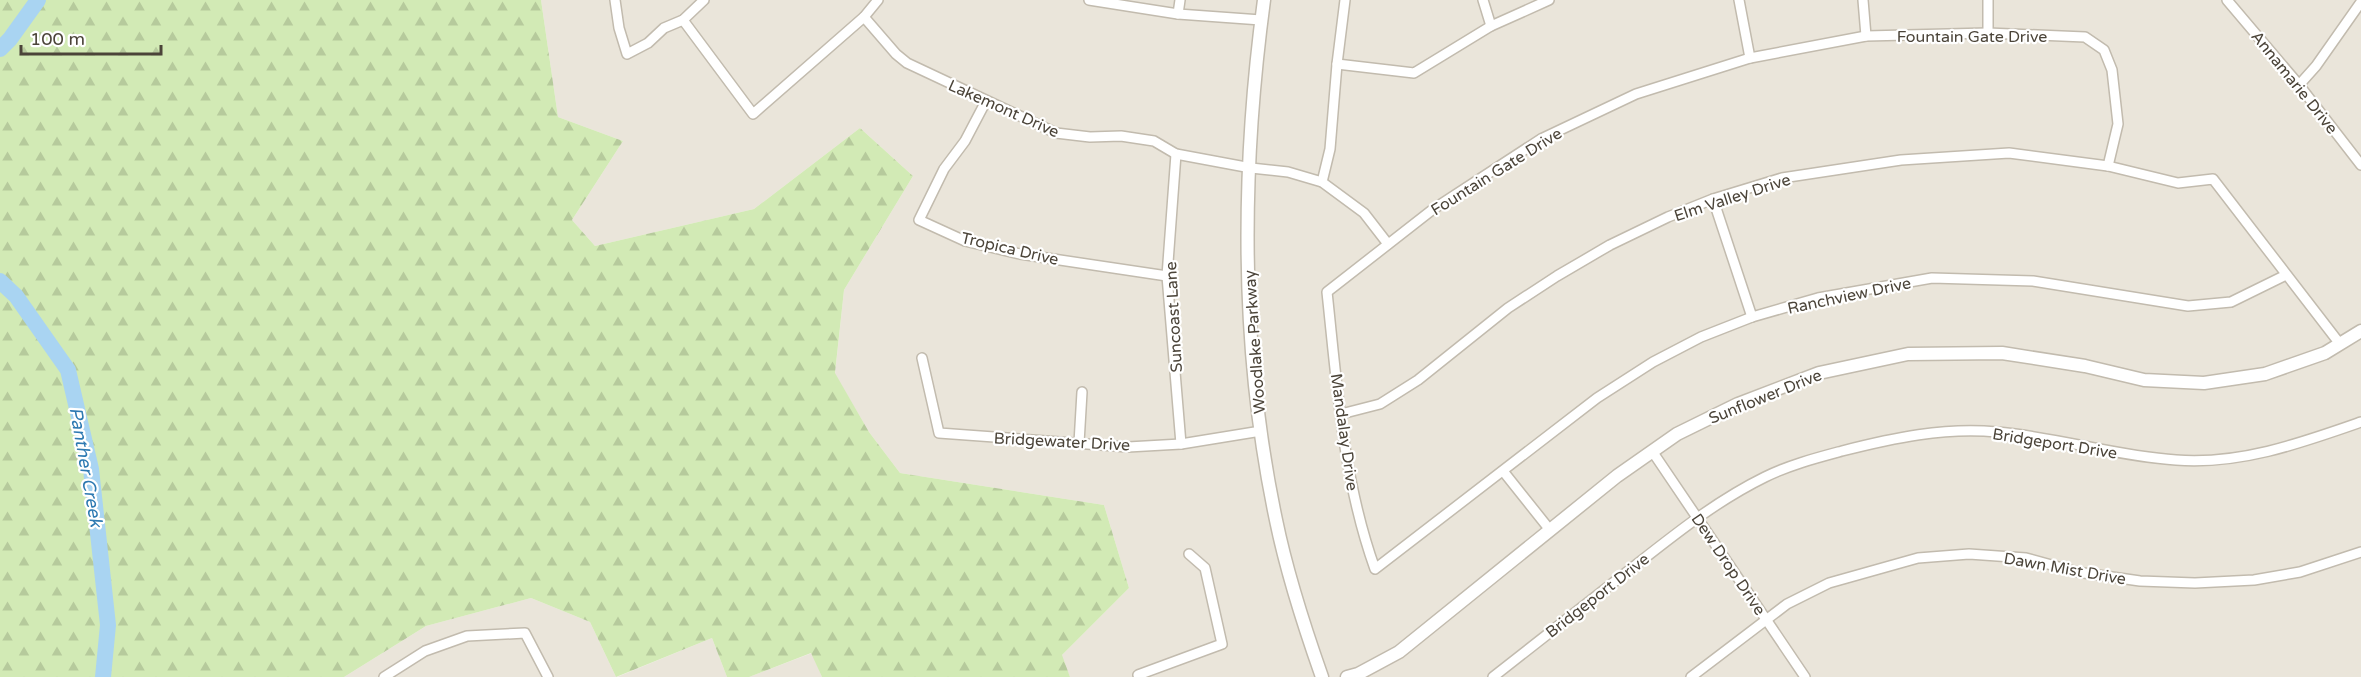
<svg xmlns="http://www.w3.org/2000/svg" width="2361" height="677" viewBox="0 0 2361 677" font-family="'Varela Round',sans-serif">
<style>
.residential{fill:#eae5da}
.forest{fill:url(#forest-firs)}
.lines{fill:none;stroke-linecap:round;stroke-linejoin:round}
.river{stroke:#a9d4f2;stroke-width:16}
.minor-casing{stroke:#c2bbae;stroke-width:12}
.tertiary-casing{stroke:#c2bbae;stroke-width:15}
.minor{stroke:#fff;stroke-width:9}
.tertiary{stroke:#fff;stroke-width:12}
.labels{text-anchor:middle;stroke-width:4.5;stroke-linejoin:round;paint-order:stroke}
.street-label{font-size:16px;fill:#4b4439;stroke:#fff}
.water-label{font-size:18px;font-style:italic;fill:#2e7ab2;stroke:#fff}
</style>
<defs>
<pattern id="forest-firs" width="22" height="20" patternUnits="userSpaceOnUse" patternTransform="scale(1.5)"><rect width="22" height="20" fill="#d2eab5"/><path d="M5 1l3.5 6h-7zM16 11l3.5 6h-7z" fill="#b6ca9c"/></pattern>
</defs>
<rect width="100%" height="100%" fill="#f6f3ec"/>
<g class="residential">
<polygon points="541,0 2361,0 2361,677 1070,677 1061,656 1129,588 1104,505 900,473 869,432 835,374 844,290 913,176 860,128 754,209 595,246 572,220 623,141 558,117"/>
<polygon points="531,598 590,622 616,677 344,677 426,626"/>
<polygon points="712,638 727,677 617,677"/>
<polygon points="812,653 822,677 749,677"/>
</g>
<polygon class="forest" points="0,0 541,0 558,117 623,141 572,220 595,246 754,209 860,128 913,176 844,290 835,373 869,432 900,473 1104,505 1129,588 1062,655 1070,677 822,677 811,653 749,677 727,677 712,638 616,677 590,622 531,598 426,626 344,677 0,677"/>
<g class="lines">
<g class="river">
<polyline points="0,49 10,39 38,0"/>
<polyline points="0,281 16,296 68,370 91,469 108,625 103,677"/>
</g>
<defs>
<g id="minor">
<polyline points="615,0 619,28 627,54 648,43 664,28 683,20 704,0"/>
<polyline points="1089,0 1178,14 1261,20"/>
<polyline points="1483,0 1491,26"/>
<polyline points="1739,0 1750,58"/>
<polyline points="1863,0 1866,36"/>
<polyline points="2227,0 2299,85 2361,165"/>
<polyline points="1178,14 1180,0"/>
<polyline points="864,17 896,54 907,63 1056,133 1090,137 1121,136 1154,141 1176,154 1251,168 1288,172 1322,182 1364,213 1388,244"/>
<polyline points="683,20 753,114 864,17 878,0"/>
<polyline points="1988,33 1988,0"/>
<polyline points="1337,64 1414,73 1491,26 1549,0"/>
<polyline points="2299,85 2316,66 2361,2"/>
<polyline points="986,101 965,141 944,169 919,220 965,241 1020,254 1167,276"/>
<polyline points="1176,154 1167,276 1181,444"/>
<path d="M2108,166L2118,124L2112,70L2104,50L2085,37L1988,33L1866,36L1750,58L1636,94L1541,139L1432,210L1327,292C1337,385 1343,480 1375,569L1597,398L1653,362L1701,337L1752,317L1818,298L1932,278L2033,281L2188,306L2231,302L2286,275"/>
<polyline points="1322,182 1330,149 1337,64 1345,0"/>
<polyline points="1713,199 1752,317"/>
<polyline points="922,358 939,433 1128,447 1181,444 1261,431"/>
<polyline points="1341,414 1380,404 1418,380 1508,308 1557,276 1610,245 1668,217 1713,199 1782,178 1901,160 2009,153 2108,166 2178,183 2213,179 2340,344"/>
<polyline points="1079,443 1082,392"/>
<polyline points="1652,451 1805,677"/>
<polyline points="1503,471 1550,530"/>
<polyline points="384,677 425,651 467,636 525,633 548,677"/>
<polyline points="1139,677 1138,675 1222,644 1205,568 1189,554"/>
<path d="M1493,677C1539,641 1585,605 1632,568C1674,535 1716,501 1765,477C1789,465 1816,458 1842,451C1893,438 1944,427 1997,432C2057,437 2115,456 2176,460C2240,465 2301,443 2361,422"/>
<polyline points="1691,677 1787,604 1829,583 1918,558 1969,554 2026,558 2077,572 2140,581 2195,583 2254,580 2300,572 2361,552"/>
</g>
<g id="tertiary">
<path d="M1264,0C1241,171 1240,350 1276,520C1287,574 1304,626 1322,677"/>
<polyline points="1347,677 1358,674 1399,652 1617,476 1677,434 1738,404 1819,373 1908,354 2002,353 2085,366 2144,380 2204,383 2265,374 2325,353 2361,331"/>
</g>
</defs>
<use href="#minor" class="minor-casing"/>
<use href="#tertiary" class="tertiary-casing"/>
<use href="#minor" class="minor"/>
<use href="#tertiary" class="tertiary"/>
</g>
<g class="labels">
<g class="street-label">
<text x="1972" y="42">Fountain Gate Drive</text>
<text transform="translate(2295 82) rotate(51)" y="6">Annamarie Drive</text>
<text transform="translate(1004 108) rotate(24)" y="6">Lakemont Drive</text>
<text transform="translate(1496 171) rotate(-32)" y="6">Fountain Gate Drive</text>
<text transform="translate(1732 197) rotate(-18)" y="6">Elm Valley Drive</text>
<text transform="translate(1010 248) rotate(13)" y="6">Tropica Drive</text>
<text transform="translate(1849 295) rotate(-12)" y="6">Ranchview Drive</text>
<text transform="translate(1173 317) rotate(-93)" y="6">Suncoast Lane</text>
<text transform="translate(1254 342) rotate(-94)" y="6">Woodlake Parkway</text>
<text transform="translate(1765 396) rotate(-22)" y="6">Sunflower Drive</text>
<text transform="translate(1345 432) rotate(82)" y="6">Mandalay Drive</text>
<text transform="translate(1062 441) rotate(3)" y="6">Bridgewater Drive</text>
<text transform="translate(2055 443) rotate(9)" y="6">Bridgeport Drive</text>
<text transform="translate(1729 564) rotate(56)" y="6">Dew Drop Drive</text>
<text transform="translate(2065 568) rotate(10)" y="6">Dawn Mist Drive</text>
<text transform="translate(1597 595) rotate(-38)" y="6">Bridgeport Drive</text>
</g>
<g class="water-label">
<text transform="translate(86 467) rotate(80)" y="6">Panther Creek</text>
</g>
</g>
<path d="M21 45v9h140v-9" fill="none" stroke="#4b4439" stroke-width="3"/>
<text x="30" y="45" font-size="18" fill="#4b4439" stroke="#ffffff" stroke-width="4.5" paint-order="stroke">100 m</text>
</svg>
